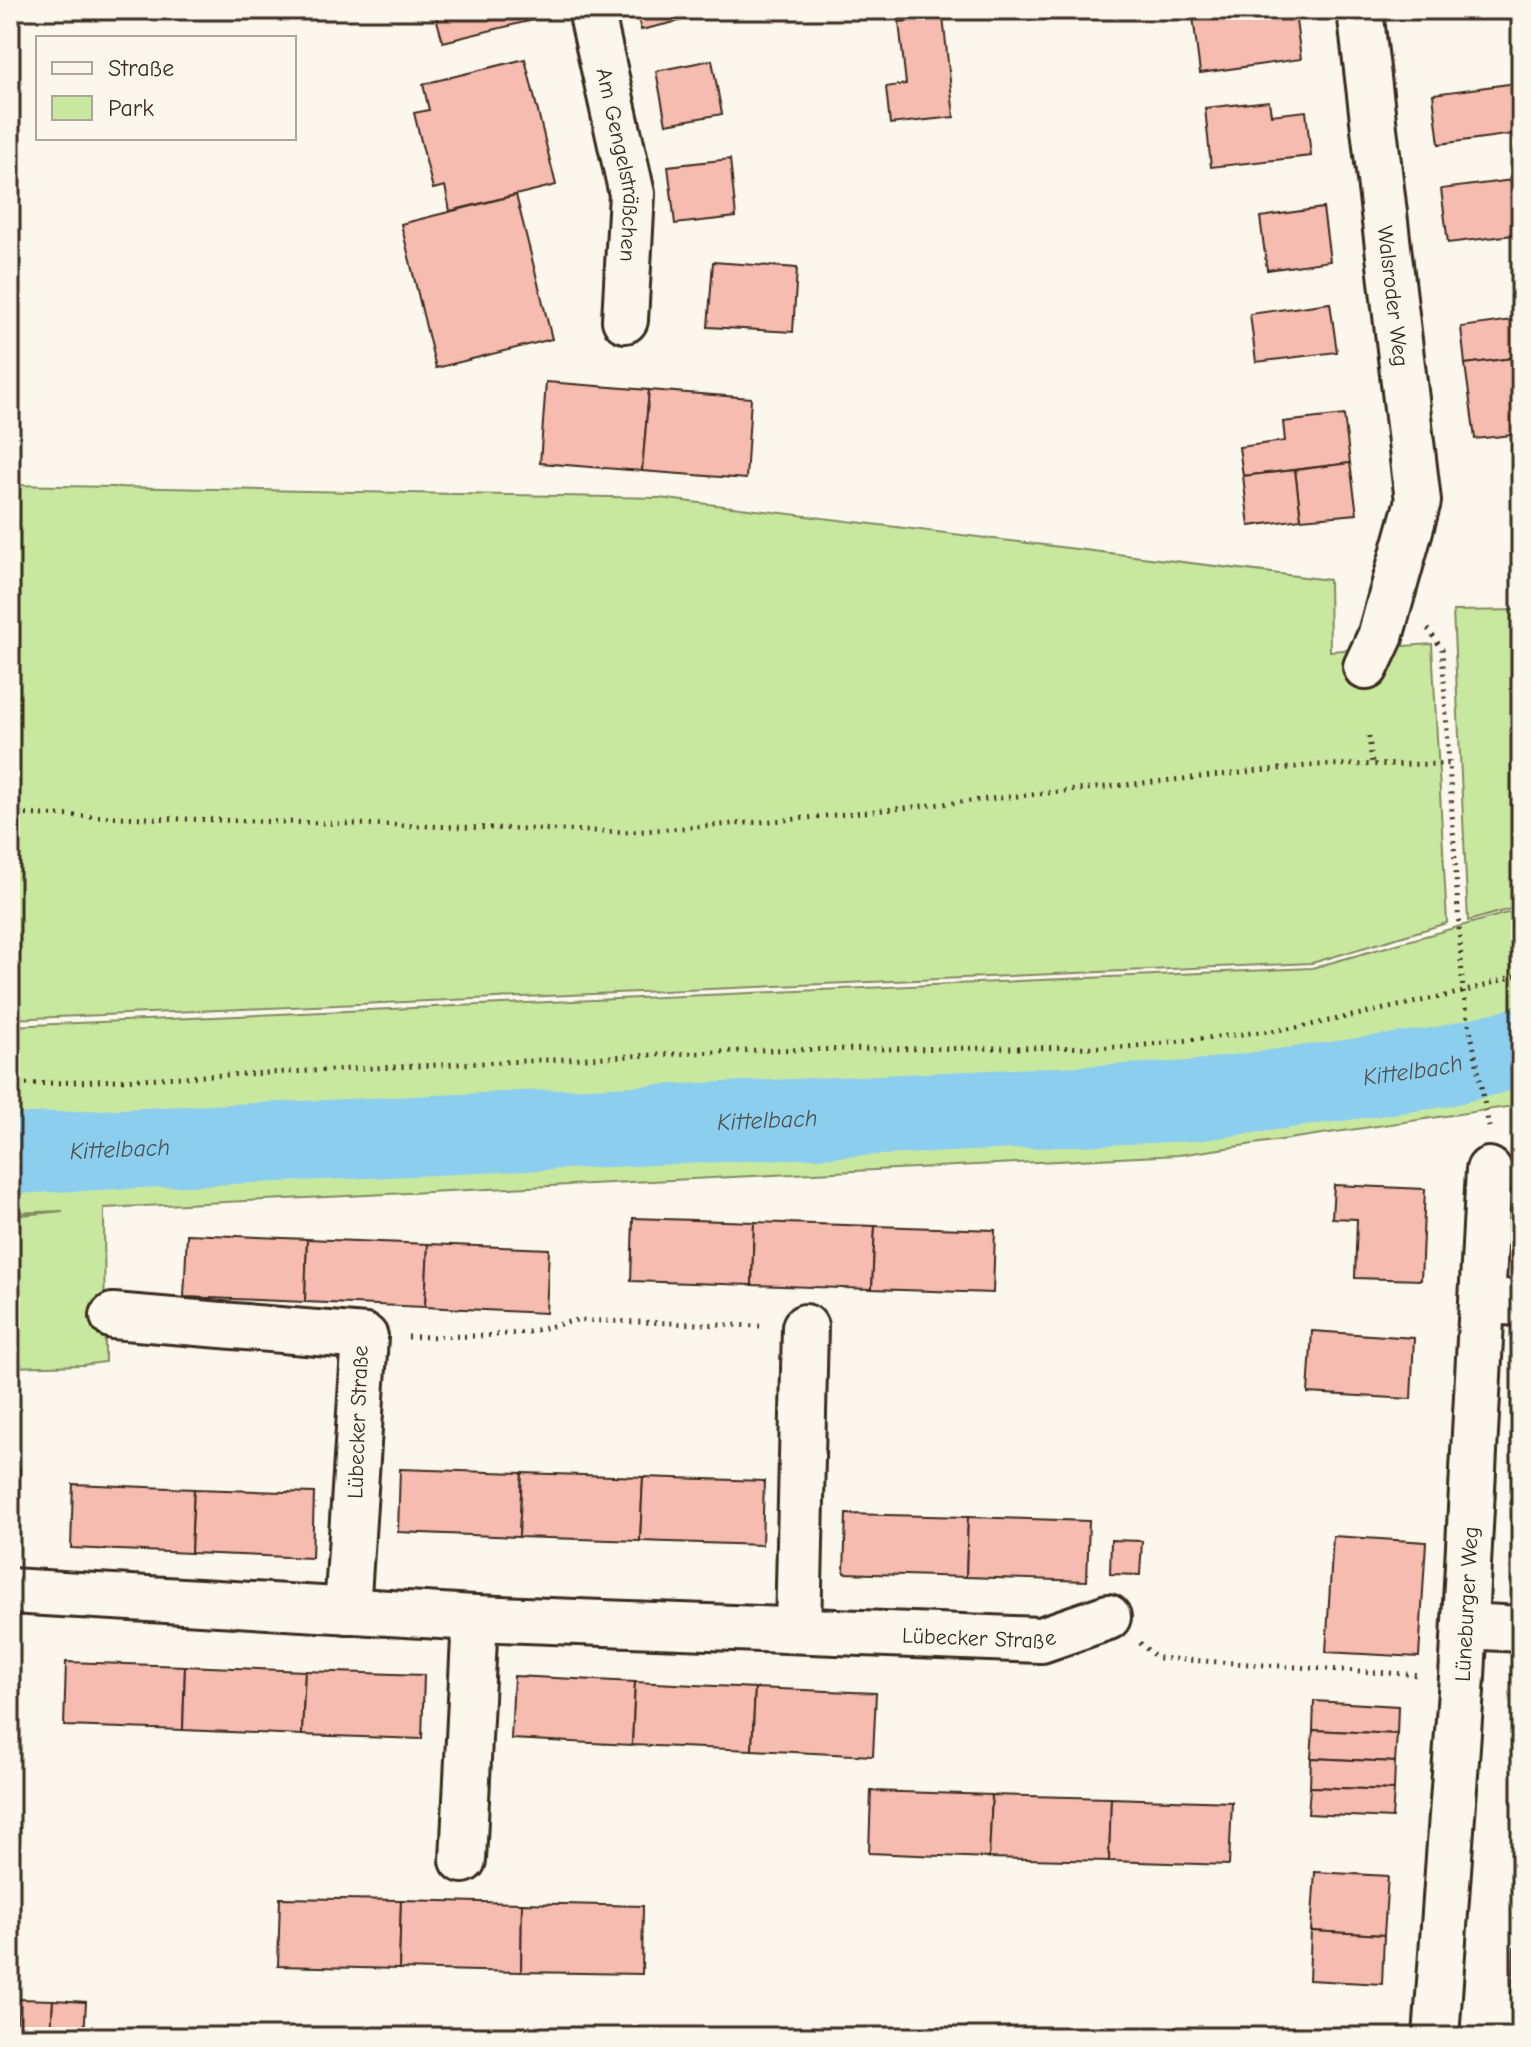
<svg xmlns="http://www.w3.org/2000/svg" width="1531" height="2047" viewBox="0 0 1531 2047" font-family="'Comic Neue',sans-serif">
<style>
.green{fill:#c8e8a0;stroke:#82895f;stroke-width:2}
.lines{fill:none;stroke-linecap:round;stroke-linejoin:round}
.river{stroke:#8cceee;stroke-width:80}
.building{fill:#f6bcb0;stroke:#3b2a1e;stroke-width:2}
.minor-casing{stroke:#3b2a1e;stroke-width:50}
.path{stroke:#3b2a1e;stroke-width:5;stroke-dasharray:2 6;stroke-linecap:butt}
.minor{stroke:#fbf7ec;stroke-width:44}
.labels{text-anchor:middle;stroke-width:6;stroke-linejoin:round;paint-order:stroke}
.street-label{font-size:22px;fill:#3b2a1e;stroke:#fbf7ec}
.water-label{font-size:24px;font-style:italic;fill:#4f5352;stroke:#fbf7ec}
</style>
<rect width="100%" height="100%" fill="#fbf7ec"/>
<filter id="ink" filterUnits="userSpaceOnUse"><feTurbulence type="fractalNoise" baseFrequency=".0125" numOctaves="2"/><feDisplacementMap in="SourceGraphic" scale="16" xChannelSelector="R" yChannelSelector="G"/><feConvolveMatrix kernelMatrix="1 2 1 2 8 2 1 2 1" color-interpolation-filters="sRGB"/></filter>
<g filter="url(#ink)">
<g class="green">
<polygon points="10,485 659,498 1329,580 1330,651 1432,644 1447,923 1312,963 10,1019"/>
<polygon points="1521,610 1521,906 1468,921 1453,611"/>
<polygon points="1521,909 1521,1105 1179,1155 104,1208 105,1362 83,1365 10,1367 10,1216 63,1211 10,1213 10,1026 1312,968"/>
</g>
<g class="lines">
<path class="river" id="s1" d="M10,1154L1192,1101L1441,1067L1521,1047"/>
</g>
<g class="building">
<polygon points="434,10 530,10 533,20 443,42"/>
<polygon points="636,10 704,10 705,15 641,30"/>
<polygon points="1233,10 1251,10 1252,19 1295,13 1301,59 1200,73 1193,16"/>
<polygon points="943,17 954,117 890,124 886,87 906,84 899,22"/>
<polygon points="525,59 556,185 450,211 445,186 433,189 414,113 429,110 423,84"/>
<polygon points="712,60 722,114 666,124 656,71"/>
<polygon points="1517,83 1521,133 1439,144 1433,94"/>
<polygon points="1269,101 1271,115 1306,111 1311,156 1211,167 1205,108"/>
<polygon points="730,159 736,217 675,224 668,166"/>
<polygon points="1521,179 1521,234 1448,243 1441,189"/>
<polygon points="516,195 552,339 436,368 401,224"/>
<polygon points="1323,208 1330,261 1267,270 1260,217"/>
<polygon points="713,262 797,268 793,332 708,327"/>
<polygon points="1330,303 1337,352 1256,362 1250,314"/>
<polygon points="1520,319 1521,357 1465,364 1461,327"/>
<polygon points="1521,357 1521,434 1475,439 1465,364"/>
<polygon points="546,382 649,390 642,471 540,463"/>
<polygon points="649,390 751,398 746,479 642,471"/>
<polygon points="1344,415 1350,463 1243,476 1239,447 1285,441 1283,422"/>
<polygon points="1350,463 1357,514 1301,519 1295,470"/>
<polygon points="1295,470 1301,519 1249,526 1243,476"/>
<polygon points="1334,1185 1425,1189 1421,1280 1355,1278 1357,1219 1332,1218"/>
<polygon points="633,1218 754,1222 752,1285 631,1281"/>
<polygon points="754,1222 875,1226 872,1289 752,1285"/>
<polygon points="875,1226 995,1230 993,1293 872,1289"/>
<polygon points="187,1234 307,1239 305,1302 184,1297"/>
<polygon points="307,1239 428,1244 425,1307 305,1302"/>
<polygon points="428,1244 549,1249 546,1313 425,1307"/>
<polygon points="1312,1331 1414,1338 1411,1399 1308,1393"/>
<polygon points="10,1467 20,1468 13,1546 10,1546"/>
<polygon points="400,1469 522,1473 519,1537 398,1532"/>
<polygon points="522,1473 643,1477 640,1541 519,1537"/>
<polygon points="643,1477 764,1481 762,1545 640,1541"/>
<polygon points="73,1484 194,1489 191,1553 71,1548"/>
<polygon points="194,1489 314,1493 312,1558 191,1553"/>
<polygon points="846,1514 968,1517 966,1577 844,1573"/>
<polygon points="968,1517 1089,1521 1087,1581 966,1577"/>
<polygon points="1333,1536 1426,1542 1419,1657 1326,1652"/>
<polygon points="1111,1540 1142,1541 1140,1575 1110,1574"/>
<polygon points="66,1662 185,1666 183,1730 64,1726"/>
<polygon points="185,1666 305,1671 302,1735 183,1730"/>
<polygon points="305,1671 424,1675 422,1739 302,1735"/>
<polygon points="514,1676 635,1682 632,1745 511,1739"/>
<polygon points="635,1682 755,1688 752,1750 632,1745"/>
<polygon points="755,1688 876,1693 873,1756 752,1750"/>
<polygon points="1314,1701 1398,1706 1397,1734 1313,1730"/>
<polygon points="1313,1730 1397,1734 1395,1762 1311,1758"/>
<polygon points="1311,1758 1395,1762 1394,1790 1310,1787"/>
<polygon points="1310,1787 1394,1790 1392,1818 1308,1814"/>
<polygon points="871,1791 992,1795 989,1858 869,1853"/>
<polygon points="992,1795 1111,1798 1109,1861 989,1858"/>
<polygon points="1111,1798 1232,1802 1229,1865 1109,1861"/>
<polygon points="1519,1821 1521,1821 1521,1902 1514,1901"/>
<polygon points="1315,1872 1388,1876 1384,1935 1311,1931"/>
<polygon points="280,1898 401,1900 399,1969 278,1966"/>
<polygon points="401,1900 522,1903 521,1972 399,1969"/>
<polygon points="522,1903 643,1906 642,1974 521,1972"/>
<polygon points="1311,1931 1384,1935 1382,1984 1309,1980"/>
<polygon points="1514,1948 1521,1948 1521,1997 1512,1996"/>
<polygon points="18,1999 53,2000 51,2037 16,2037"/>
<polygon points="53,2000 86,2002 84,2037 51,2037"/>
</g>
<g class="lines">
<defs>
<g id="minor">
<path id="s2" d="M591,10L632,194L625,320"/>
<path id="s3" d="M1360,10L1418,501L1380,637L1366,667"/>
<polyline points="1483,1301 1521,1303"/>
<polyline points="113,1316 365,1337 347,1611"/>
<path id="s4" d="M10,1591L475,1618L1041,1640L1108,1617"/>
<polyline points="1465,1626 1521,1629"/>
<polyline points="798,1630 805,1327"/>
<polyline points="463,1860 475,1618"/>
<path id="s5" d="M1436,2037L1462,1677L1489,1170"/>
</g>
</defs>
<use href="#minor" class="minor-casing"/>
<g class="path">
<polyline points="1428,629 1442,649 1463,992 1489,1127"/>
<polyline points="1369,736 1372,764"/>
<polyline points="10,814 631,832 797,819 1317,765 1451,764"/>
<polyline points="10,1085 759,1050 1127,1047 1296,1028 1463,992 1521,974"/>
<polyline points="408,1337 481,1336 528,1332 577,1320 760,1326"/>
<polyline points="1140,1643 1157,1658 1420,1675"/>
</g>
<use href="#minor" class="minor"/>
</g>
</g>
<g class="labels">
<g class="street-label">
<text dy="8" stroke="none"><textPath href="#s2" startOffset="158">Am Gengelsträßchen</textPath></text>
<text dy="8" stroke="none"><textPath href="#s3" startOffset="288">Walsroder Weg</textPath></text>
<text transform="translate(357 1422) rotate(-88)" y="8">Lübecker Straße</text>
<text dy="8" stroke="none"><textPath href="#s5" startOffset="434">Lüneburger Weg</textPath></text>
<text dy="8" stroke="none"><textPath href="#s4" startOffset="970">Lübecker Straße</textPath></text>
</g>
<g class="water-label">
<text dy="8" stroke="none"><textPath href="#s1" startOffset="1406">Kittelbach</textPath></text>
<text dy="8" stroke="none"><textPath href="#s1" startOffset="758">Kittelbach</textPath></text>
<text dy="8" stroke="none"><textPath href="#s1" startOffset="110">Kittelbach</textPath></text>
</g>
</g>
<rect width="1531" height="2047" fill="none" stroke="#fbf7ec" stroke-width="40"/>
<rect x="20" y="20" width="1491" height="2007" fill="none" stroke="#3b2a1e" stroke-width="3" filter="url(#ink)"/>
<rect x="36" y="36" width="260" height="104" fill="#fbf7ec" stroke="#aea59a" stroke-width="2"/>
<rect x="52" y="62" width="40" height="12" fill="#fbf7ec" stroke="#aea59a" stroke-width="2"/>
<text x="108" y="76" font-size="24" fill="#3b2a1e">Straße</text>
<rect x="52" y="96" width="40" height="24" fill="#c8e8a0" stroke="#aea59a" stroke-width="2"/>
<text x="108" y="116" font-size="24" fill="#3b2a1e">Park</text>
</svg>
